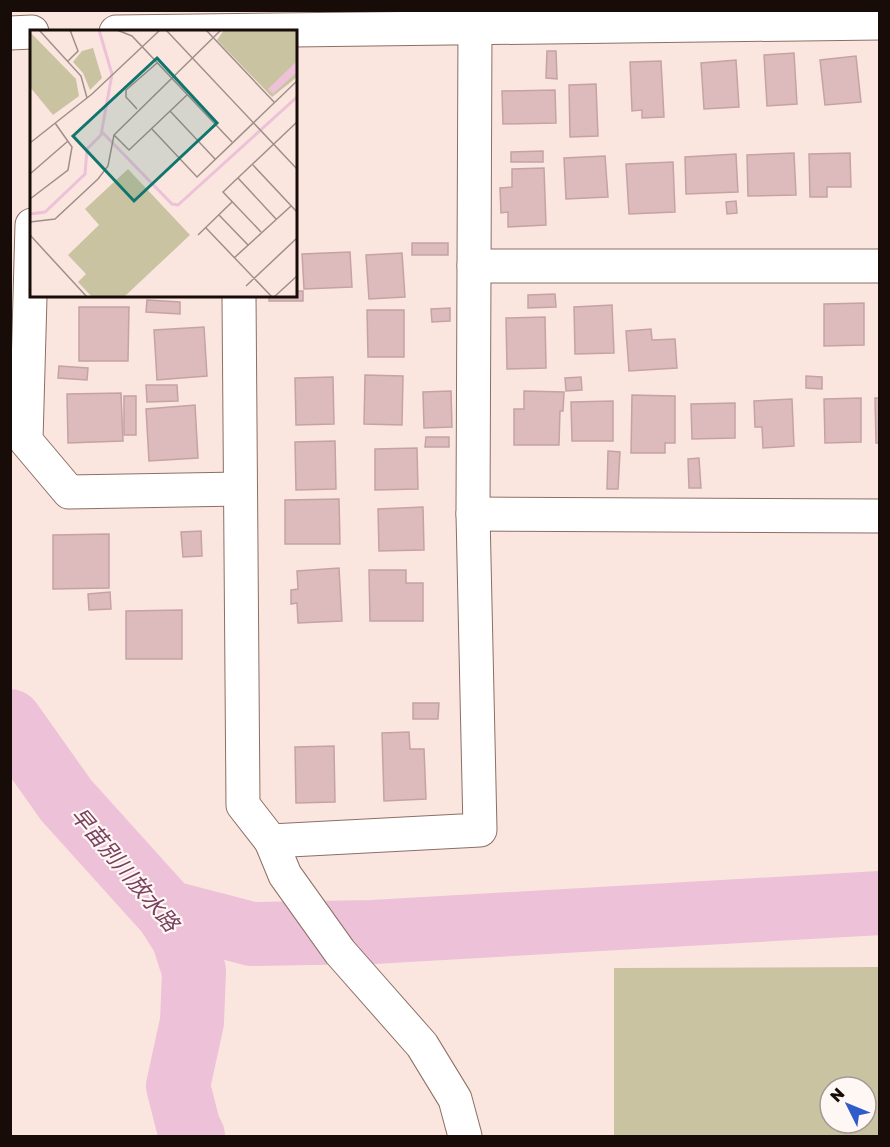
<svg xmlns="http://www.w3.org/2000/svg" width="890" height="1147" viewBox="0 0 890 1147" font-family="'Golos Text','Noto Sans JP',sans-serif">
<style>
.green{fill:#cac3a2;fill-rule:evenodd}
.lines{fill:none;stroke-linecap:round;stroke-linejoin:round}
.river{stroke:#edc1d7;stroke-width:64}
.building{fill:#ddbabc;stroke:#c5a3a5;stroke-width:1.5}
.minor-casing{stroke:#8c6f64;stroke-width:35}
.minor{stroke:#fff;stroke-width:33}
.labels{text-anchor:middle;stroke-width:4.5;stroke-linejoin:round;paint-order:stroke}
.water-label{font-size:22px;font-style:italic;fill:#794160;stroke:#fef7f4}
.inset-river{fill:none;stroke:#edc1d7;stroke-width:3}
.inset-road{fill:none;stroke:#9f8f89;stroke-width:1.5}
.view{fill:#0f766e;fill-opacity:0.15;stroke:#0f766e;stroke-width:3}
.inset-edge{fill:none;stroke:#170c08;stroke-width:3}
</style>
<rect width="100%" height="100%" fill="#fae6df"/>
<path class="green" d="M879,967V1136H614V968ZM830,1087H866V1123H830Z"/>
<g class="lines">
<g class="river">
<polyline points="10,721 66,800 167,912 183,937 194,971 192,1022 178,1086 189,1129 193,1136"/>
<polyline points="167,912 252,934 373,932 880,903"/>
</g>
</g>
<g class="building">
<polygon points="547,51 556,51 557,79 546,78"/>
<polygon points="794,53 797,104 767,106 764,55"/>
<polygon points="856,56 861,102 825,105 820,60"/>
<polygon points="736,60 739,107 704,109 701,63"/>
<polygon points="661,61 664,117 642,118 642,110 632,111 630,62"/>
<polygon points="596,84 598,136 570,137 569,85"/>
<polygon points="555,90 556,123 503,124 502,91"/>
<polygon points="543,151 543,162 511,162 511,152"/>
<polygon points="794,153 796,195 748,196 747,155"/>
<polygon points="850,153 851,187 827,187 827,197 810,197 809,154"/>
<polygon points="736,154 738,192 686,194 685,157"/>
<polygon points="605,156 608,197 566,199 564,158"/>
<polygon points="673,162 675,212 629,214 626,164"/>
<polygon points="544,168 546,225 508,227 508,212 501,213 500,188 512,187 512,169"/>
<polygon points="736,201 737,213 727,214 726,202"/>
<rect x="412" y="243" width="36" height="12"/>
<polygon points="350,252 352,287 304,289 302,254"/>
<polygon points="402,253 405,297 369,299 366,255"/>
<polygon points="296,291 303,291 303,301 269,301 269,296 296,296"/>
<polygon points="555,294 556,307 528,308 528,295"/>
<polygon points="147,300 180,302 180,314 146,312"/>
<polygon points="864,303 864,345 824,346 824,304"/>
<polygon points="612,305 614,353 575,354 574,307"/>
<polygon points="79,307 129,307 128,361 79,361"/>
<polygon points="450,308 450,321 432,322 431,309"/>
<polygon points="367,310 404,310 404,357 368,357"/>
<polygon points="545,317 546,368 507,369 506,318"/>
<polygon points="204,327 207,376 157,380 154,330"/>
<polygon points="651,329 652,340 675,339 677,368 629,371 626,331"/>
<polygon points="59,366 88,368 87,380 58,378"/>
<polygon points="365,375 403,376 402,425 364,424"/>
<polygon points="806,376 822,377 822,389 806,388"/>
<polygon points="333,377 334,424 296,425 295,378"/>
<polygon points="581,377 582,390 566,391 565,378"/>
<polygon points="146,385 177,385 178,401 147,402"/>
<polygon points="451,391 452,427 424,428 423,392"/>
<polygon points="524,391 564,392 563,411 560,411 559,445 514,445 514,409 524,409"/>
<polygon points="121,393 123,441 68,443 67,394"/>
<polygon points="632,395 675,396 675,443 665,443 665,453 631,453"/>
<rect x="124" y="396" width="12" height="39"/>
<polygon points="861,398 861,442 825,443 824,399"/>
<polygon points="875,398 880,398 880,443 876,443"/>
<polygon points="792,399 794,446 763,448 762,427 755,427 754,401"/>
<polygon points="613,401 613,441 572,441 571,402"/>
<polygon points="735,403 735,438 692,439 691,404"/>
<polygon points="195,405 198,458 149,461 146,409"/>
<polygon points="426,437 449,437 449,447 425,447"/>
<polygon points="335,441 336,489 296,490 295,442"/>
<polygon points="417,448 418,489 375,490 375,449"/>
<polygon points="608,451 620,452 618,489 607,489"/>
<polygon points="699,458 701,488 689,488 688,459"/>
<polygon points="339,499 340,544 285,544 285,500"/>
<polygon points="423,507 424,550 379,551 378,509"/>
<polygon points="201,531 202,556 183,557 181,532"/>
<polygon points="109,534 109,588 53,589 53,535"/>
<polygon points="339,568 342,621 298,623 297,603 291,604 291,590 298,589 297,571"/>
<polygon points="369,570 406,570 406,583 423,583 423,621 370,621"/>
<polygon points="110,592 111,609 89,610 88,594"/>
<polygon points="182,610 182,659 126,659 126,611"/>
<polygon points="413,703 439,703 438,719 413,719"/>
<polygon points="409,732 410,749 424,749 426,799 384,801 382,733"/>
<polygon points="334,746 335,802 296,803 295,747"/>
</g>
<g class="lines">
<defs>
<g id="minor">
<polyline points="116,32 880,23"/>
<polyline points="10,33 32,32"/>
<polyline points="32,225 26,441 69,492 240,489"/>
<polyline points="474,266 880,266"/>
<polyline points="239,296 243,805 271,841 480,830 473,514 475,28"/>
<polyline points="473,514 880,516"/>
<polyline points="271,841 285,875 340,952 422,1045 455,1099 465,1136"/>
</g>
</defs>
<use href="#minor" class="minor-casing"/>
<use href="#minor" class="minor"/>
</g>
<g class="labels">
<g class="water-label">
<text transform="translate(125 869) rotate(50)" y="8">早苗別川放水路</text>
</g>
</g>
<g transform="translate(30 30)">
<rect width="267" height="267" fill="#fae6df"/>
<path d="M194,0H267V47L242,67L187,10ZM0,2L46,49L49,66L23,85L0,57ZM63,18L72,48L60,60L53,43L43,32L52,21ZM98,139L160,205L94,267H62L48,252L56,244L38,225L69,195L55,179Z" fill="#cac3a2"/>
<path d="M267,31V42L243,64L238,59Z" fill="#edc1d7"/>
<path class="inset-river" d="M72,102L142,174L148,175L267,67M0,184L15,182L55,144L57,119L71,105L82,44L69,0"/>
<path class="inset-road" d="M9,0L51,46L57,68M87,0L102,6L202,112M136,0L267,139M176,0L244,72M38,31L48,21L40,0M157,65L99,120L84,105L191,0M107,79L96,67V60L127,33M140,81L185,129M121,98L167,147L267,51M0,113L62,64L130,0M223,135L267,182M0,144L38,111M208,148L246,189M0,169L38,140L42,117L25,93M189,185L218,215M0,192L25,189L68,149L78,136L84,105M176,198L242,267M231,202L193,162L267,92M0,205L57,267M168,205L202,172M204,228L261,176M216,256L267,208M244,267L267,246"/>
<path class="view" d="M127,28L187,93L104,171L43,106Z"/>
<rect width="267" height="267" class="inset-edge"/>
</g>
<rect width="890" height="1147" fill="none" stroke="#170c08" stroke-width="24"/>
<g transform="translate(848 1105) rotate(313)"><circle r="28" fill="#fef7f4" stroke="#a29996" stroke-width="1.5"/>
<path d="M0-4.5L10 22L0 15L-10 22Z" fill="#2e5ccb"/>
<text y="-9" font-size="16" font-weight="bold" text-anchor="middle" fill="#170c08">N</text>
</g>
</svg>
